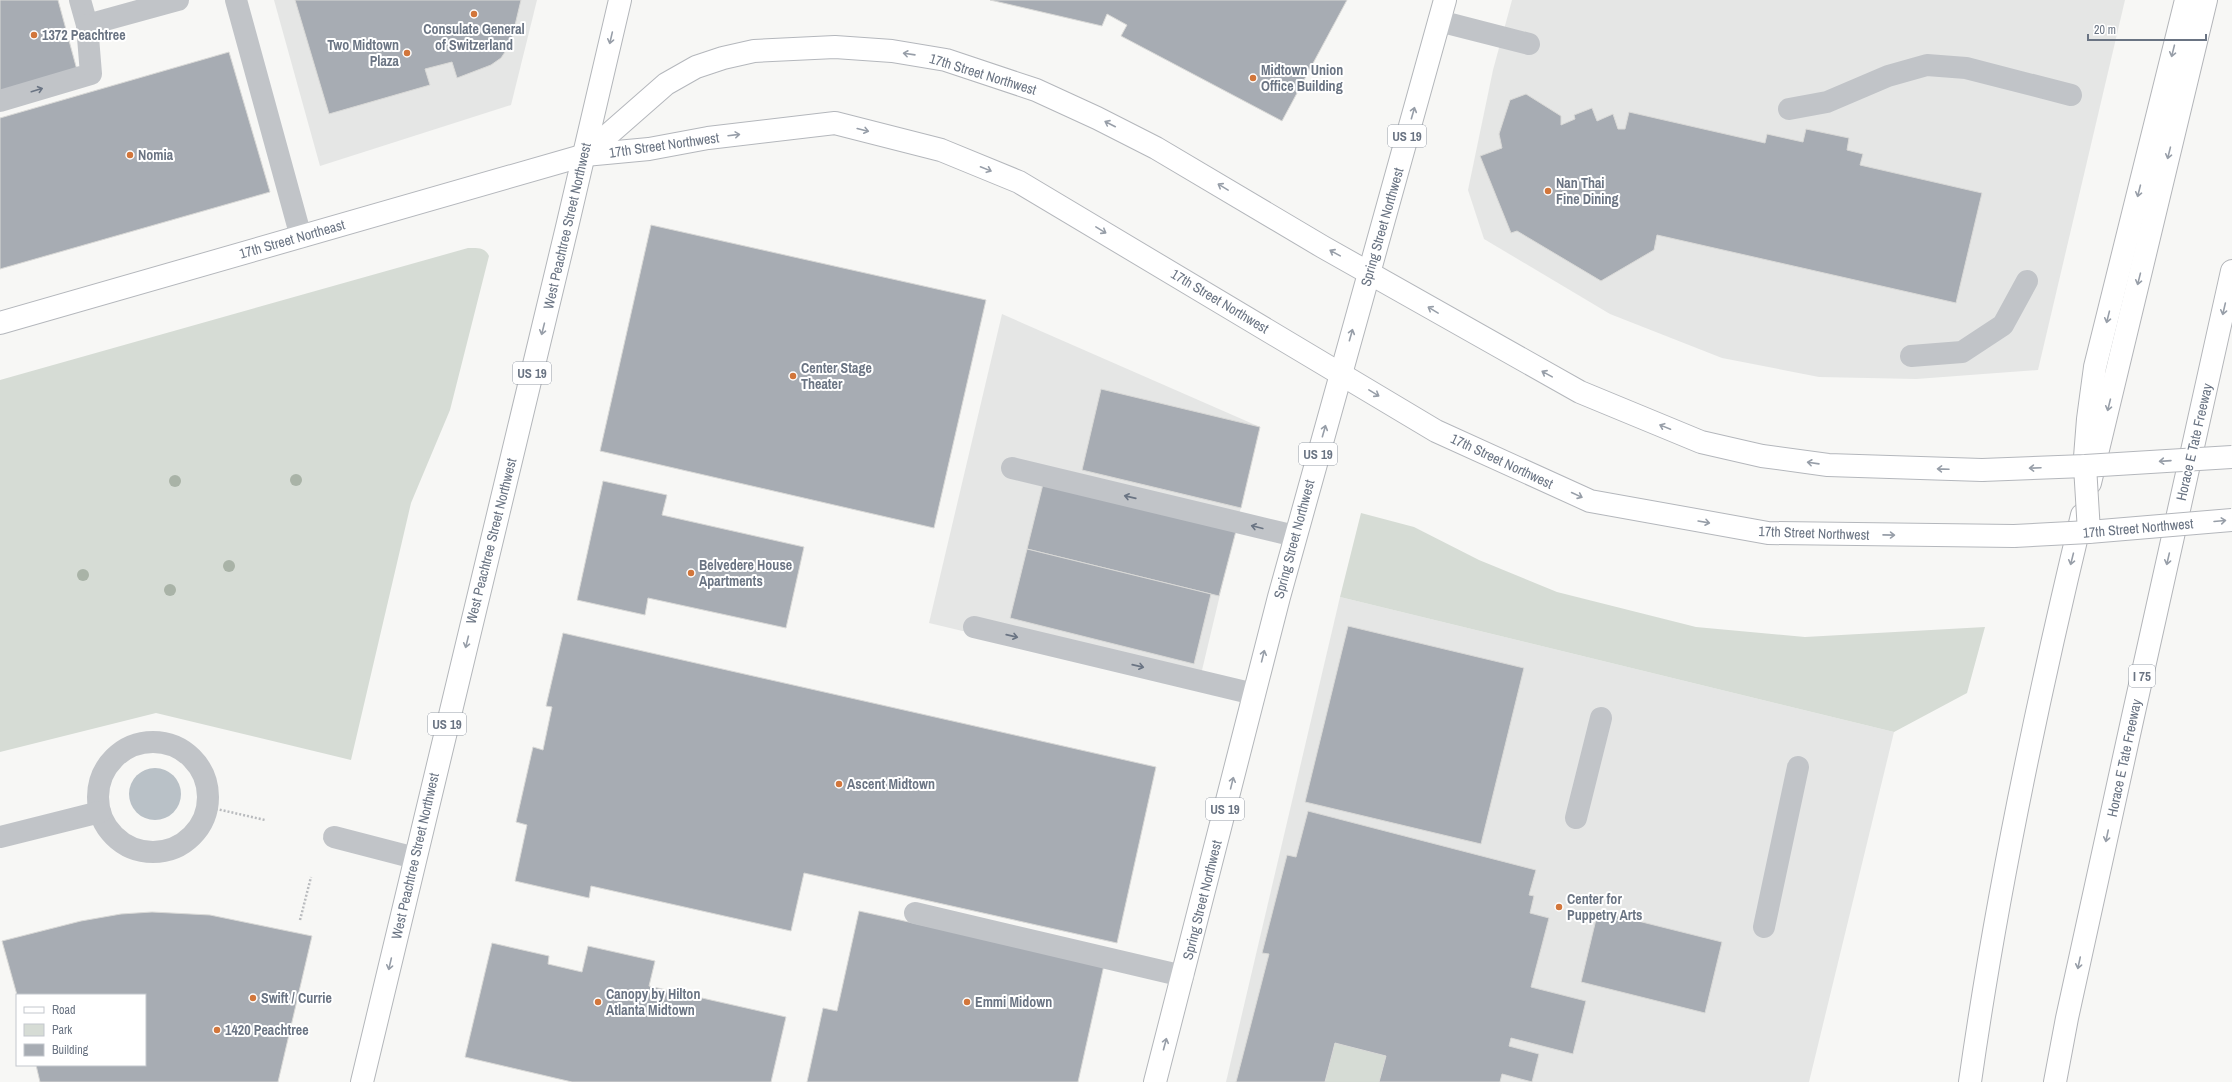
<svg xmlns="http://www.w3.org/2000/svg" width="2232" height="1082" viewBox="0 0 2232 1082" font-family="'Archivo Narrow',sans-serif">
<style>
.built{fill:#e5e6e5}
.green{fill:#d6dcd5}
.water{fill:#b9c1c7}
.building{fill:#a7acb3;stroke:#d9d9d7}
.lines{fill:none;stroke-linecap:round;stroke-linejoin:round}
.secondary-casing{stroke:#b4b7bc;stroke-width:24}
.primary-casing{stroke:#b3b6ba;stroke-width:24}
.highway-casing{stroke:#b3b5b9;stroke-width:24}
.path{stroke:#b9bbbe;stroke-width:2.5;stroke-dasharray:2 2;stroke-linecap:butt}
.lane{stroke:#c1c4c8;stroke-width:22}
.secondary{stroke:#fff;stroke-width:22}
.primary{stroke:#fff;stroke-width:22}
.highway{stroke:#fff;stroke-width:22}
.secondary-bridge-casing{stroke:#b4b7bc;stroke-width:24;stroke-linecap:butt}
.highway-bridge-casing{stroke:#b3b5b9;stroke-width:24;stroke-linecap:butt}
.secondary-bridge{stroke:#fff;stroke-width:22}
.highway-bridge{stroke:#fff;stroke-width:22}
.tree{fill:#a9b3a7}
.oneway{stroke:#979ea8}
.oneway2{stroke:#6a7483}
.poi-dot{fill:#d2763b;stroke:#fff;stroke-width:1.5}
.labels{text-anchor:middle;stroke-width:4;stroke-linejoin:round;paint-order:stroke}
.shield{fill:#fff;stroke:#979ea8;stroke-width:1}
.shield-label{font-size:13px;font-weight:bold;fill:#6a7483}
.poi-label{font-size:14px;font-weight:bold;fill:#6a7483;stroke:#fff;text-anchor:start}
.street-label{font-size:14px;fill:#6a7483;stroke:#fff}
</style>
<rect width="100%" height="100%" fill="#f7f7f5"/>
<g class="built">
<polygon points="274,0 537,0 511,105 320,166"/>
<polygon points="1512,0 2125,0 2038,370 1916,379 1819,377 1722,358 1610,314 1484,239 1468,190 1493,70"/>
<polygon points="1002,314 1260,427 1198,687 929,623"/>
<polygon points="1340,597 1894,732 1809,1082 1226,1082"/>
</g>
<g class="green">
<path d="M468,248C477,248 485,247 489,256L450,410L411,503L351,760L156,713L0,752V380Z"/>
<polygon points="1361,513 1414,527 1479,560 1557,592 1696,627 1805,637 1985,627 1967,693 1894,732 1340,597"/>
<polygon points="1335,1043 1386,1056 1379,1082 1325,1082"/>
</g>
<circle class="water" cx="155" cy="794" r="26"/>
<g class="building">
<polygon points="0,0 58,0 77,70 0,92"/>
<polygon points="295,0 521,0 512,38 507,49 501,58 491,65 457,78 452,62 425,69 430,85 329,114"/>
<polygon points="990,0 1347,0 1282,121 1121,36 1127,25 1107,14 1102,26"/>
<polygon points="229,52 270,192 0,269 0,118"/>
<polygon points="1526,94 1561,116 1561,125 1575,119 1574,115 1592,108 1597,121 1613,114 1618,129 1625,129 1629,112 1765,143 1767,134 1803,142 1806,129 1849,138 1847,150 1863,154 1860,165 1982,193 1956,303 1657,235 1654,250 1601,281 1517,231 1511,233 1480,156 1502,148 1499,134 1510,100"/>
<polygon points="651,225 986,300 934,528 600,451"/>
<polygon points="1101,389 1260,427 1241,508 1082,470"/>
<polygon points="603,481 667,495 662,515 804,547 786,628 648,598 645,615 577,600"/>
<polygon points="1043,484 1236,531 1219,596 1027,549"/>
<polygon points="1027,549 1211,594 1194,664 1010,618"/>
<polygon points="1348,626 1524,668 1481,844 1305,802"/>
<polygon points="563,633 1156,767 1117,943 804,873 791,931 591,886 589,898 515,881 527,825 516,822 533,747 543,750 552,707 546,706"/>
<polygon points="1308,811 1536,870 1529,895 1534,896 1530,913 1549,918 1531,987 1586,1001 1573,1054 1511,1038 1509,1046 1539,1054 1532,1082 1502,1074 1500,1082 1379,1082 1386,1056 1335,1043 1325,1082 1236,1082 1269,954 1262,953 1287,855 1296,857"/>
<polygon points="859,911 1104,965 1078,1082 807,1082 823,1008 837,1011"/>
<polygon points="1598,911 1722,942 1705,1013 1581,982"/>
<polygon points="152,912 210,915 312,936 278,1082 40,1082 36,1065 145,1065 145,995 17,995 2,941 81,921 121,914"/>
<polygon points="492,943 549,956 548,964 582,972 588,946 655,961 649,986 786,1017 771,1082 572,1082 465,1057"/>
</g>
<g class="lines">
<defs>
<g id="secondary">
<polyline points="585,155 666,84 696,67 723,58 754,51 835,47 892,51 946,60 1036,90 1097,118 1156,148 1323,247 1580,392 1701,442 1762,456 1828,465 1982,470"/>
<polyline points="0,323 585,155 649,149 708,138 835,123 941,150 1019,182 1436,431 1590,501 1768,533 2014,536"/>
</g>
<g id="primary">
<polyline points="362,1082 567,227 620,0"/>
<polyline points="1155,1082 1279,597 1445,0"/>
</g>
<g id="highway">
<polyline points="2085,457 2088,419 2095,367 2186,0"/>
<polyline points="2090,483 2206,0"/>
<path d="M1970,1082C1997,891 2037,702 2082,515"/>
<polyline points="2055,1082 2067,1018 2132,721 2232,271"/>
</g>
</defs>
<use href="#secondary" class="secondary-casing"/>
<use href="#primary" class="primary-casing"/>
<use href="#highway" class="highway-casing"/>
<g class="path">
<polyline points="208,807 265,820"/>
<polyline points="300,920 311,877"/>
</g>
<g class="lane">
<polyline points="80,0 87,25 178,0"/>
<polyline points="236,0 301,237"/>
<polyline points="1439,21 1529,44"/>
<polyline points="0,101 91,74 87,25"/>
<polyline points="1789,109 1827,102 1888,76 1927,65 1966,68 2071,95"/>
<polyline points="1911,356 1962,352 2003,325 2027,281"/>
<polyline points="1012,468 1295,536"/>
<polyline points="974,627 1254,694"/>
<circle cx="153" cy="797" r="55"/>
<polyline points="1576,818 1601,718"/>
<polyline points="0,837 100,812"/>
<polyline points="334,837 415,858"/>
<polyline points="915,913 1183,976"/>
<polyline points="1764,927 1798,767"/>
</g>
<use href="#secondary" class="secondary"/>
<use href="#primary" class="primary"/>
<use href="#highway" class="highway"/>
<defs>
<g id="secondary-bridge">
<polyline points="1982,470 2085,466 2232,457"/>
<polyline points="2014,536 2089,532 2232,520"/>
</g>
<polyline id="highway-bridge" points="2085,466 2089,532"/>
</defs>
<use href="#secondary-bridge" class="secondary-bridge-casing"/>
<use href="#highway-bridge" class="highway-bridge-casing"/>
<use href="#secondary-bridge" class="secondary-bridge"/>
<use href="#highway-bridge" class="highway-bridge"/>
</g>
<g class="tree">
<circle cx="296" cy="480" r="6"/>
<circle cx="175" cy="481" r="6"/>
<circle cx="229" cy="566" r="6"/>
<circle cx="83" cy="575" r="6"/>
<circle cx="170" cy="590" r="6"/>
</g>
<defs><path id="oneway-shaft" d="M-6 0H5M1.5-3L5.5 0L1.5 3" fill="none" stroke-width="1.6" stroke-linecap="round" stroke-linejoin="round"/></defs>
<g class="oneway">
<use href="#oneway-shaft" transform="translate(611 38) rotate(103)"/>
<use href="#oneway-shaft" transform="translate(2173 51) rotate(104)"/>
<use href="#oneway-shaft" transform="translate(909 54) rotate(-172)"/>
<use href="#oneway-shaft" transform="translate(1413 113) rotate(-74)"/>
<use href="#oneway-shaft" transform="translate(1110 124) rotate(-153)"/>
<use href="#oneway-shaft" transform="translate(863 130) rotate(14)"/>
<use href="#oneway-shaft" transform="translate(734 135) rotate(-7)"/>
<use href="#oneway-shaft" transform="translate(2169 153) rotate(104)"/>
<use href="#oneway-shaft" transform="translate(986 169) rotate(22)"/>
<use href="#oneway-shaft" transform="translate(1223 187) rotate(-149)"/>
<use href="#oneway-shaft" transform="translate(2139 191) rotate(104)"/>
<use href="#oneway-shaft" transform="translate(1101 230) rotate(31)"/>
<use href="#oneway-shaft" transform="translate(1335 253) rotate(-151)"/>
<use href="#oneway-shaft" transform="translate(2139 279) rotate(104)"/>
<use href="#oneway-shaft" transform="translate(2224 309) rotate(103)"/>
<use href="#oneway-shaft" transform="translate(1433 310) rotate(-149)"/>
<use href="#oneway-shaft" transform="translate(2108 317) rotate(104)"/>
<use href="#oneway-shaft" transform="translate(543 329) rotate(104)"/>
<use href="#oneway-shaft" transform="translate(1351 335) rotate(-74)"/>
<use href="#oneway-shaft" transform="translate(1547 374) rotate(-151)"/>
<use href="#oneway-shaft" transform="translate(1374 393) rotate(31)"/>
<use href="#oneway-shaft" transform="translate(2109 405) rotate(104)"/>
<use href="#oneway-shaft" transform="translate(1665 427) rotate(-158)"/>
<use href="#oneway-shaft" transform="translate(1324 431) rotate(-74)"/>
<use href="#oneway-shaft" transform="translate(2165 461) rotate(176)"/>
<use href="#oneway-shaft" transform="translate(1813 463) rotate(-172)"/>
<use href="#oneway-shaft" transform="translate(2035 468) rotate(178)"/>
<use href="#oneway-shaft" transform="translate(1943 469) rotate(-178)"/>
<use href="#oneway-shaft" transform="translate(1577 495) rotate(25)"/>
<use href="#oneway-shaft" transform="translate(2220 521) rotate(-5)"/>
<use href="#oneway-shaft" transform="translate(1704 522) rotate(10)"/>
<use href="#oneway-shaft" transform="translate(1889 535) rotate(1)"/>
<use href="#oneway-shaft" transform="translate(2072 559) rotate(104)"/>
<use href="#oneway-shaft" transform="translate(2168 559) rotate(103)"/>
<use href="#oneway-shaft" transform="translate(467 642) rotate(104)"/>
<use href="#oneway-shaft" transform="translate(1263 656) rotate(-76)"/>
<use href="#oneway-shaft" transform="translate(1232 783) rotate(-76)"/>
<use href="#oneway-shaft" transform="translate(2107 836) rotate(102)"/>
<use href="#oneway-shaft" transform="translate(2079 963) rotate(102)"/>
<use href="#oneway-shaft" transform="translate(390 964) rotate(103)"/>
<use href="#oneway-shaft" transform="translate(1165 1044) rotate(-75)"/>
</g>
<g class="oneway2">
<use href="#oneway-shaft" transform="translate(37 90) rotate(-17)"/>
<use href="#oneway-shaft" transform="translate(1130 497) rotate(-167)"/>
<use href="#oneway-shaft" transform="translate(1257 527) rotate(-166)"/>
<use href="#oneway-shaft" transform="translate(1012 636) rotate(13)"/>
<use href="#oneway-shaft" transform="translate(1138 666) rotate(13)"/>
</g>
<g class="poi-dot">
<circle cx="474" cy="14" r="4"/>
<circle cx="34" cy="35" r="4"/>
<circle cx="407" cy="53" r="4"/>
<circle cx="1253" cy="78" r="4"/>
<circle cx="130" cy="155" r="4"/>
<circle cx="1548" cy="191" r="4"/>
<circle cx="793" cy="376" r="4"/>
<circle cx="691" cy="573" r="4"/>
<circle cx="839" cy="784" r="4"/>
<circle cx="1559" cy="907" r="4"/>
<circle cx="253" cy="998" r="4"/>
<circle cx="598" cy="1002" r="4"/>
<circle cx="967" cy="1002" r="4"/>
<circle cx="217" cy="1030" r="4"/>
</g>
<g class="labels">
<g class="shield">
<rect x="1388" y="125" width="38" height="22" rx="3"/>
<rect x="513" y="362" width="38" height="22" rx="3"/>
<rect x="1299" y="443" width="38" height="22" rx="3"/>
<rect x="2129" y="665" width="26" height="22" rx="3"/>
<rect x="428" y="713" width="38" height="22" rx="3"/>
<rect x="1206" y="798" width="38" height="22" rx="3"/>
</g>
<g class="shield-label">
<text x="1407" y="141">US 19</text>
<text x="532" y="378">US 19</text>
<text x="1318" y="459">US 19</text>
<text x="2142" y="681">I 75</text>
<text x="447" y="729">US 19</text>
<text x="1225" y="814">US 19</text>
</g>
<g class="poi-label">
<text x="474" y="34" text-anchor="middle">Consulate General<tspan x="474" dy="16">of Switzerland</tspan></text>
<text x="42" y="40">1372 Peachtree</text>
<text x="399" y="50" text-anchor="end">Two Midtown<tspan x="399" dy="16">Plaza</tspan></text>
<text x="1261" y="75">Midtown Union<tspan x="1261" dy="16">Office Building</tspan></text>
<text x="138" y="160">Nomia</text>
<text x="1556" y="188">Nan Thai<tspan x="1556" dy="16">Fine Dining</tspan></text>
<text x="801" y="373">Center Stage<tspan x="801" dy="16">Theater</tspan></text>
<text x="699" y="570">Belvedere House<tspan x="699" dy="16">Apartments</tspan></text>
<text x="847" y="789">Ascent Midtown</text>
<text x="1567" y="904">Center for<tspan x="1567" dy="16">Puppetry Arts</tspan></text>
<text x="606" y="999">Canopy by Hilton<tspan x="606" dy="16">Atlanta Midtown</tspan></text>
<text x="261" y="1003">Swift / Currie</text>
<text x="975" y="1007">Emmi Midown</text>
<text x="225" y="1035">1420 Peachtree</text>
</g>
<g class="street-label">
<text transform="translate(983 74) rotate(17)" y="5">17th Street Northwest</text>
<text transform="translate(664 145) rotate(-8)" y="5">17th Street Northwest</text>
<text transform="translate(567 226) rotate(-77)" y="5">West Peachtree Street Northwest</text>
<text transform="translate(1382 227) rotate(-74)" y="5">Spring Street Northwest</text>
<text transform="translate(292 239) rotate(-16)" y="5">17th Street Northeast</text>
<text transform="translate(1220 301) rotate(31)" y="5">17th Street Northwest</text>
<text transform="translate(2194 442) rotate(-77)" y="5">Horace E Tate Freeway</text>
<text transform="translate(1502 461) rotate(25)" y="5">17th Street Northwest</text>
<text transform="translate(2138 528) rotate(-5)" y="5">17th Street Northwest</text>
<text transform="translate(1814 533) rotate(2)" y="5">17th Street Northwest</text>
<text transform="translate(1294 539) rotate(-75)" y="5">Spring Street Northwest</text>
<text transform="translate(491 541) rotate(-76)" y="5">West Peachtree Street Northwest</text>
<text transform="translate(2124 758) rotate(-78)" y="5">Horace E Tate Freeway</text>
<text transform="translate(415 856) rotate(-77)" y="5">West Peachtree Street Northwest</text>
<text transform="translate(1202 900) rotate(-76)" y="5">Spring Street Northwest</text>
</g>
</g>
<rect x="16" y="994" width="130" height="72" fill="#ffffff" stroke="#c3c7cd"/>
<rect x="24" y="1007" width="20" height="6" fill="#ffffff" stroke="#c3c7cd"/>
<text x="52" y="1014" font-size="12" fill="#6a7483">Road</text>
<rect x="24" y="1024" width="20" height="12" fill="#d6dcd5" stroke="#c3c7cd"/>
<text x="52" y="1034" font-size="12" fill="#6a7483">Park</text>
<rect x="24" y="1044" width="20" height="12" fill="#a7acb3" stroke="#c3c7cd"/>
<text x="52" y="1054" font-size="12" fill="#6a7483">Building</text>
<path d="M2088 34v6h118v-6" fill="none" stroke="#6a7483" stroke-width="2"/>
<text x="2094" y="34" font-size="12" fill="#6a7483" stroke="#ffffff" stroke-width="3" paint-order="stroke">20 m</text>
</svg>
